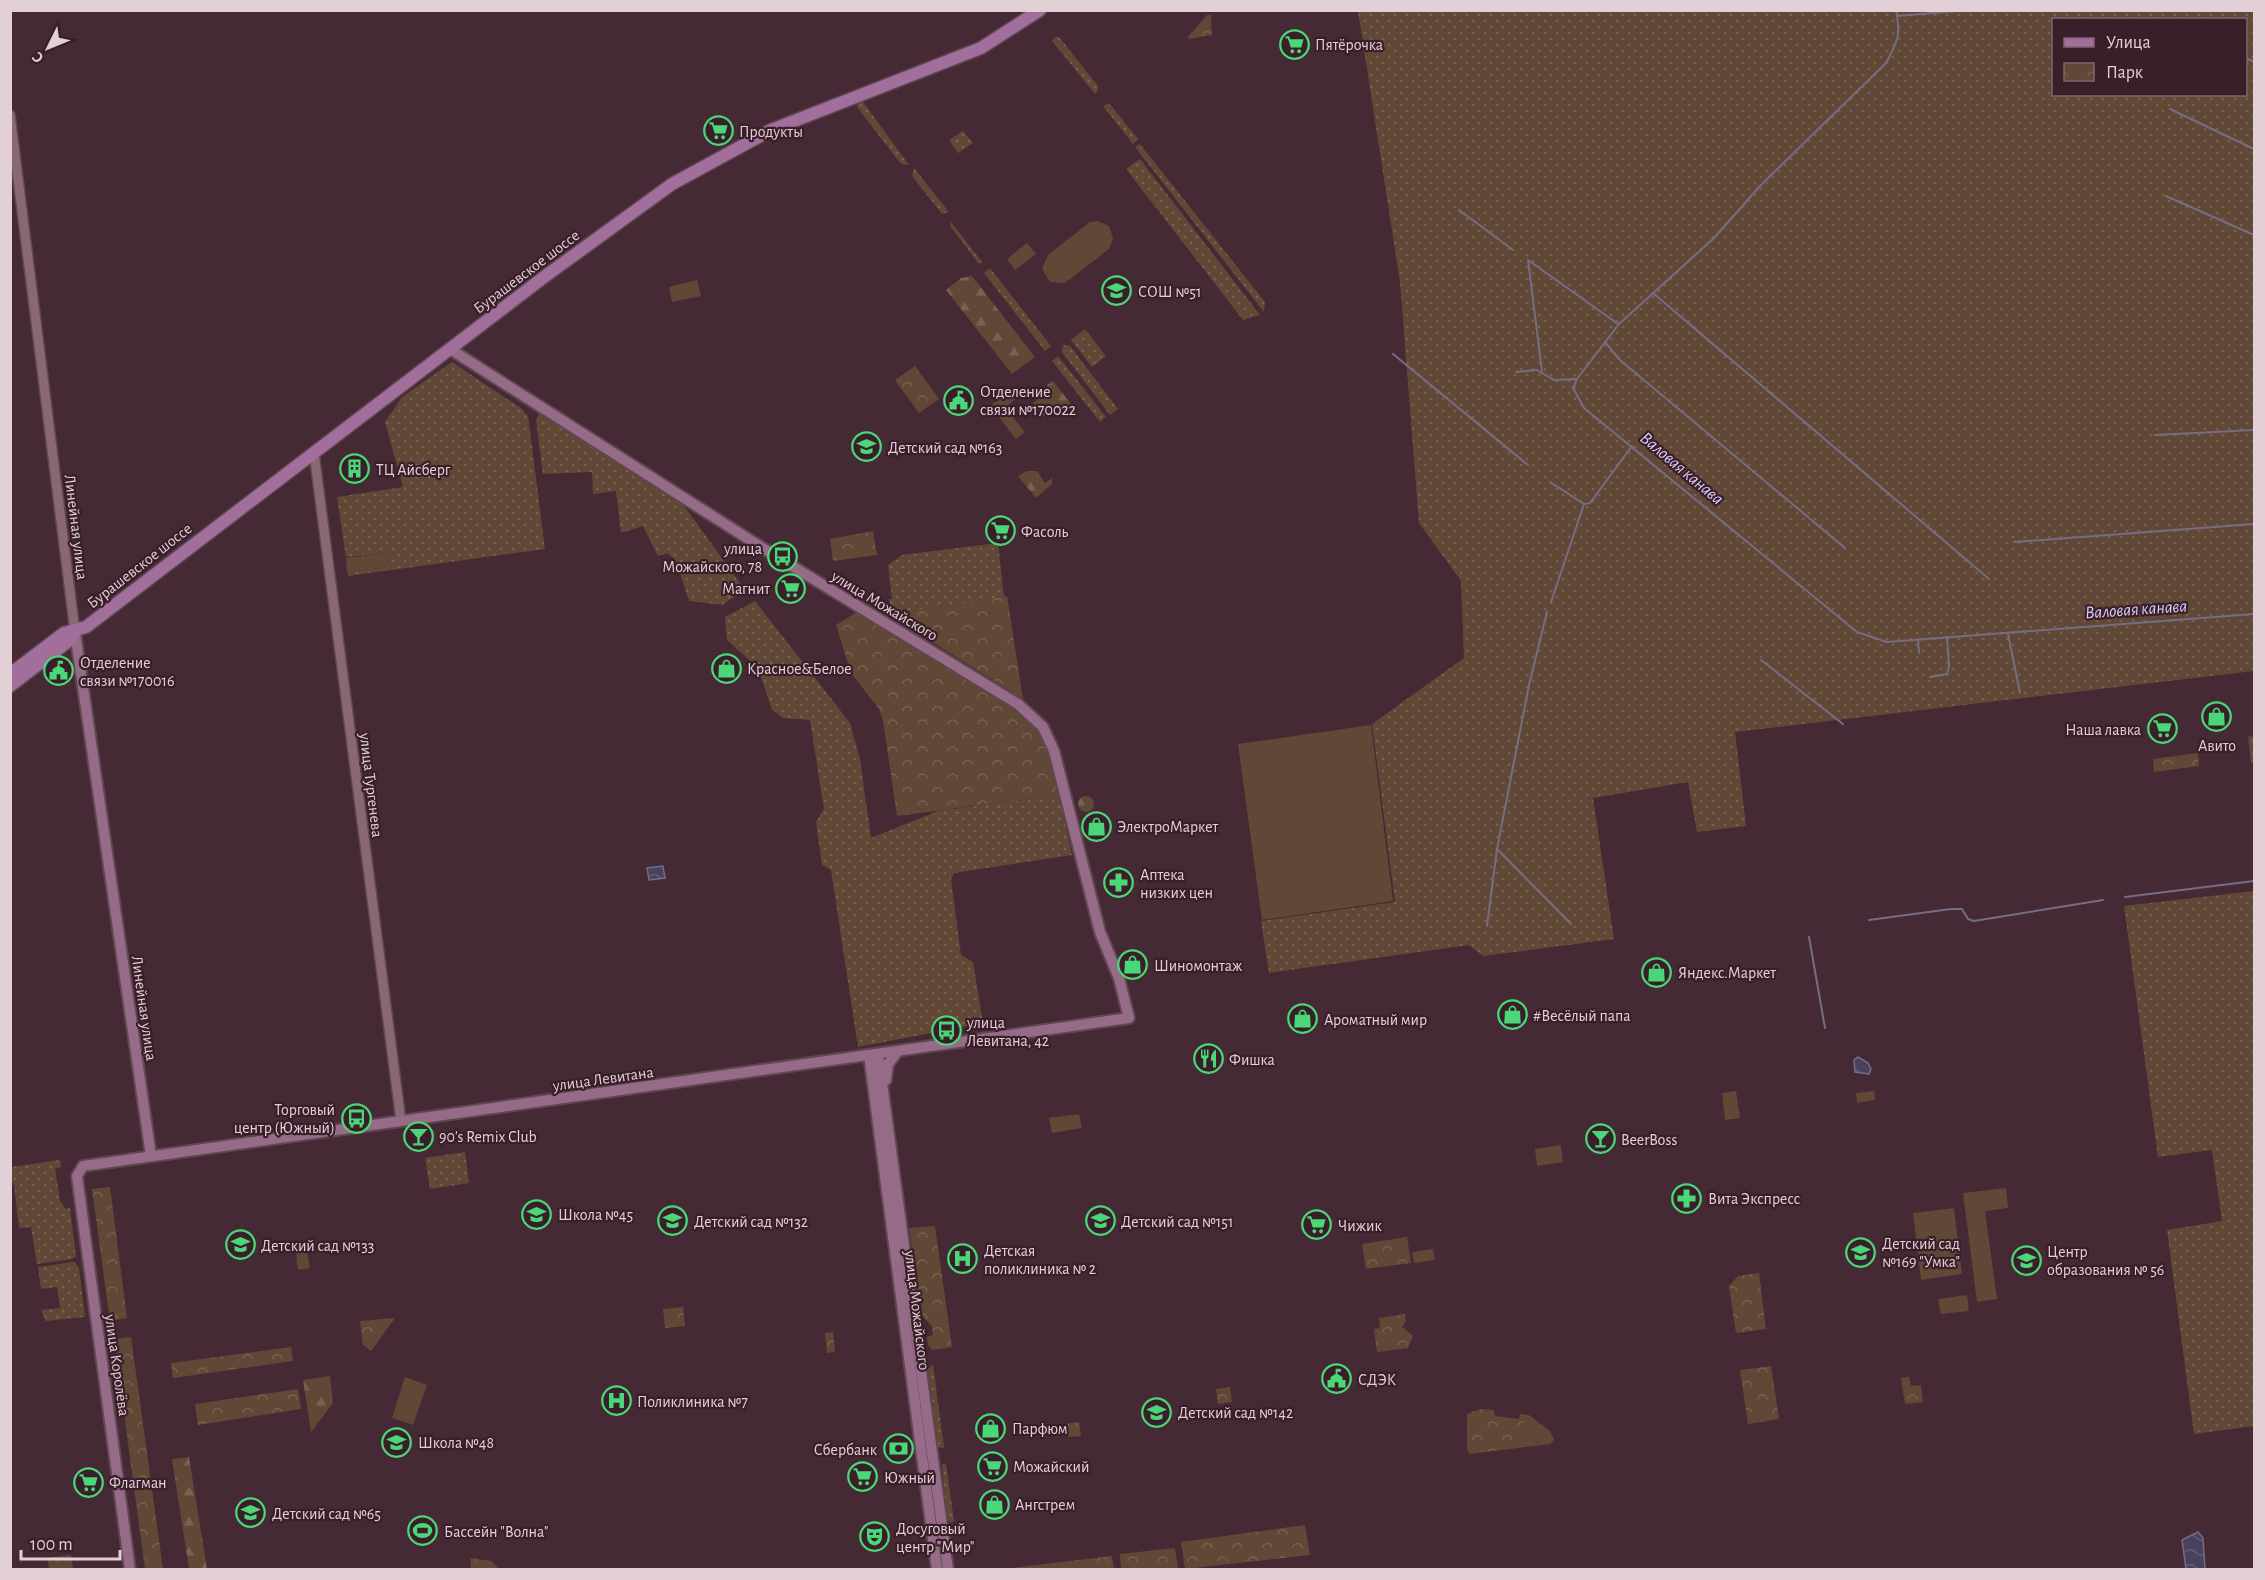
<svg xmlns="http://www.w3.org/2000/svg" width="2265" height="1580" viewBox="0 0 2265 1580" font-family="'Alegreya Sans',sans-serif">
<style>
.grass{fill:url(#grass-dots);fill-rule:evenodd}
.forest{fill:url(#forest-firs)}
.park{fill:url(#park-crowns)}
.garden{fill:#614836}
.water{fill:url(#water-waves);stroke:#766d83;stroke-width:1.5}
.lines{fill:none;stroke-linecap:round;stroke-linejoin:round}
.stream{stroke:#766d83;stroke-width:2}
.tertiary-casing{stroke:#5f4650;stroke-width:12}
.secondary-casing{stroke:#5f4650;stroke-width:14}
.primary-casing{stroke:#5f4650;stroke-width:15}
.tertiary{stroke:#896874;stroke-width:9}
.secondary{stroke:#956b88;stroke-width:10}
.primary{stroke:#a26f9c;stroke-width:12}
.labels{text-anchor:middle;stroke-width:4.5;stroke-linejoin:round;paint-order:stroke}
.poi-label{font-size:16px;fill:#e3d0d6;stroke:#3a1f2a;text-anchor:start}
.street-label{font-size:16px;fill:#e3d0d6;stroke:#3a1f2a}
.water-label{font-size:18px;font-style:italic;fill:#d8d0fe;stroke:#3a1f2a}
</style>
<defs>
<pattern id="grass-dots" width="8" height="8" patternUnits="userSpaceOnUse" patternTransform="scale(1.5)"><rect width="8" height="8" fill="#614836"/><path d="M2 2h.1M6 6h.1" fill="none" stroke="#786152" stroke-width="1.8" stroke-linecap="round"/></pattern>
<pattern id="forest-firs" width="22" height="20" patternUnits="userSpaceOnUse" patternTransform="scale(1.5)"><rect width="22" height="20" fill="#614836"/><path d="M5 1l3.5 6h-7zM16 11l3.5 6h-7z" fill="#786152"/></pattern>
<pattern id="park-crowns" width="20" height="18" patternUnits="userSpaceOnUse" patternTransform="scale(1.5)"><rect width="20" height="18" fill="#614836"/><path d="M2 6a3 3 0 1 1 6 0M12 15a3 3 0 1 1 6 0" fill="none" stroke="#786152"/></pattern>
<pattern id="water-waves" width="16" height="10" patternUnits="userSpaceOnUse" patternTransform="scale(1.5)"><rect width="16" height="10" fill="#48425f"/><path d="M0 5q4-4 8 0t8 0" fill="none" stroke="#625c75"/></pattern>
</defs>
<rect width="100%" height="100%" fill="#452934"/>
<g class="grass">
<path d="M1358,11H2254V671L1735,732L1746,826L1697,832L1688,782L1593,798L1614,939L1483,956L1469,945L1269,973L1261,921L1395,902L1372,724L1464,658L1461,581L1419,523L1400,282ZM2054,20H2246V94H2054Z"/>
<polygon points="1056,37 1059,37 1098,86 1098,90 1095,94 1052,41"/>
<polygon points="858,101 863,102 909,165 901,164 857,107"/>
<polygon points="1109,103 1138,139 1133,144 1103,106"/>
<polygon points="963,131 973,143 958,153 949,140"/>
<polygon points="1140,144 1265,302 1264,312 1135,147"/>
<polygon points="1140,159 1260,315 1243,320 1126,169"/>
<polygon points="914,168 949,212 942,214 912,176"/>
<polygon points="951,222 982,262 979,264 950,226"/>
<polygon points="990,268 1051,346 1045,351 984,273"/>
<polygon points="1085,329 1106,356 1092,367 1071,340"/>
<polygon points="1063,345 1070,346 1118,409 1110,415 1062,352"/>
<polygon points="1058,356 1106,417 1100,422 1052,361"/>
<polygon points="452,362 522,409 528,416 545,549 348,576 348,572 389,567 387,553 346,557 337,497 403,487 385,422 402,397"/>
<polygon points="540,413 682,503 745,590 722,605 689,601 676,561 668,553 658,556 643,526 621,533 616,491 593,494 592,472 543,474 536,420"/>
<polygon points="998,543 1004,597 893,614 889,599 892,599 888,565 902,555"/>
<polygon points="755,601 850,723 860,759 871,838 938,811 1059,795 1072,855 954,873 951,879 961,955 973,962 983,1023 858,1047 831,870 822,865 816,822 824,809 810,720 783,718 772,710 758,668 727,640 725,617"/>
<polygon points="2248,736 2254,737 2254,763 2251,763"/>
<polygon points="2254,891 2254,1426 2194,1434 2167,1230 2222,1221 2212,1150 2158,1157 2124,906"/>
<polygon points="465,1152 469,1183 430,1189 425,1158"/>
<polygon points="60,1160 61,1167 55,1169 60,1201 66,1209 70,1208 76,1256 72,1259 37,1264 31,1227 19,1228 14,1184 11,1182 11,1167"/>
<polygon points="74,1262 79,1268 85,1317 46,1321 41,1310 60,1308 57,1287 41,1289 38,1267"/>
<polygon points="933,1365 944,1447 944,1448 938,1447 928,1369"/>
<polygon points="942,1464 946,1464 954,1521 951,1523 947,1520"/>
</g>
<g class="forest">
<polygon points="972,276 1035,357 1012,374 946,290 961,278"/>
<polygon points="1053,381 1071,404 1067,408 1059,405 1044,416 1033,403 1046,393 1047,385"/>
<polygon points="1013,388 1019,396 1005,408 1025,432 1016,439 990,406"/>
<polygon points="1027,471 1037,471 1045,483 1052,478 1052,484 1036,498 1018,476"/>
<circle cx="1086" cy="804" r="8"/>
<polygon points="330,1376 333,1403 311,1432 303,1380"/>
<polygon points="189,1457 207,1569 189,1569 172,1459"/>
</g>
<g class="park">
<polygon points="1207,15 1211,15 1212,35 1189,39 1188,37"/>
<polygon points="915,366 939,399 919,413 895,380"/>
<polygon points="873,531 877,555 833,561 830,539"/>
<polygon points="1007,596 1023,699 891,616 893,614"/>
<polygon points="857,612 996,696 1034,722 1046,742 1059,795 897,816 883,721 879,709 851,673 836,625"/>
<polygon points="2198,753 2199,766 2154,772 2153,759"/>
<polygon points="110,1187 127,1318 110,1321 92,1189"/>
<polygon points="935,1226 952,1347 932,1350 928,1345 927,1337 933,1335 932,1326 923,1317 909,1228"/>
<polygon points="1407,1237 1411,1263 1366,1269 1362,1244"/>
<polygon points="307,1252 310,1268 298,1270 296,1253"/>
<polygon points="1759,1273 1766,1329 1736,1333 1729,1286 1738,1276"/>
<polygon points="683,1307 685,1326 665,1328 663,1309"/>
<polygon points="1405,1314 1406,1321 1402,1327 1413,1336 1408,1348 1377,1352 1374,1329 1380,1328 1379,1318"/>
<polygon points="395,1318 371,1351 363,1345 360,1321"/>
<polygon points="833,1332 835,1352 827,1353 825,1333"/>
<polygon points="131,1337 163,1569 145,1569 114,1339"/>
<polygon points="291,1347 293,1361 173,1378 171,1363"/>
<polygon points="1771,1366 1779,1419 1748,1424 1740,1370"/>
<polygon points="1909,1377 1911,1386 1921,1385 1923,1402 1905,1404 1901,1378"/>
<polygon points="1230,1387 1232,1402 1218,1404 1216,1389"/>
<polygon points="298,1389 301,1409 198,1425 195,1404"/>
<polygon points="1481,1409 1494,1410 1495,1416 1519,1419 1520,1414 1529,1415 1520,1428 1539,1444 1550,1431 1554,1440 1550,1444 1470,1454 1467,1449 1467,1414"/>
<polygon points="1079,1422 1081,1436 1068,1437 1066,1424"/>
<polygon points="1305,1525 1310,1555 1185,1569 1181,1542"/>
<polygon points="1175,1548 1178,1569 1121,1569 1120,1554"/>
<polygon points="71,1555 73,1569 49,1569 48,1558"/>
<polygon points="1112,1556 1114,1569 1004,1569"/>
<polygon points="470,1558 491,1561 499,1569 471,1569"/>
</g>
<g class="garden">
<polygon points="1090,222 1098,221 1109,226 1113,238 1109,249 1065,283 1050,282 1042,269 1048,255"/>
<polygon points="1027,243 1036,254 1015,270 1007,259"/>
<polygon points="697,280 701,296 672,302 669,287"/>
<polygon points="387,553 389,567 347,572 346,558"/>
<polygon points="1371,725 1393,901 1262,920 1238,744"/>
<polygon points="1736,1091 1740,1118 1725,1120 1722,1093"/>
<polygon points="1874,1091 1875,1100 1857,1103 1856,1093"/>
<polygon points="1079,1114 1082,1128 1052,1133 1049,1118"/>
<polygon points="1561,1145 1563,1162 1537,1166 1535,1149"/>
<polygon points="2006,1188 2008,1208 1985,1211 1997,1299 1977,1302 1963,1193"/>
<polygon points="1954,1208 1962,1274 1921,1280 1913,1213"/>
<polygon points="1433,1249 1435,1260 1414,1263 1412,1252"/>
<polygon points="1967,1295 1969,1311 1941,1314 1938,1299"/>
<polygon points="405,1377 427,1385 413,1425 392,1418"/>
<polygon points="1529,1415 1550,1431 1540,1444 1519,1428"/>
</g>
<g class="water">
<polygon points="663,866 665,878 649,880 647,868"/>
<polygon points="1858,1057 1868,1063 1871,1069 1869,1074 1855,1072 1854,1060"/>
<polygon points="2198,1532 2203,1538 2205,1569 2186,1569 2182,1540"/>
</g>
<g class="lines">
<g class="stream">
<path d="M1896,10C1901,35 1898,41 1886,63L1760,186L1714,238L1619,324L1577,379L1573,388L1584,408L1857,632L1887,642L2254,614"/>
<polyline points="1897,16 1969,10"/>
<polyline points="2246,58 2254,62"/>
<polyline points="2170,109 2254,149"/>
<polyline points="2166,196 2254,235"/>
<polyline points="1459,210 1513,250"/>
<polyline points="1528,260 1542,371"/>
<polyline points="1528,260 1618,324"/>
<polyline points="1653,293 1989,579"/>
<polyline points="1605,342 1620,360 1845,548"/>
<polyline points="1393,354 1528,465"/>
<polyline points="1516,372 1537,370 1554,380 1576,379"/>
<polyline points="2155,435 2254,430"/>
<polyline points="1550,482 1584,504 1590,503 1632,446"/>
<polyline points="2014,542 2254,524"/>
<polyline points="1551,602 1584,504"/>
<polyline points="1547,612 1529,685 1497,849 1571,924"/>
<polyline points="2008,634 2020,693"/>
<polyline points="1918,639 1919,653"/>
<polyline points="1761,660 1843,724"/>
<polyline points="1930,677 1947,674 1949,666 1947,637"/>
<polyline points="2125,897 2254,881"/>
<polyline points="1869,920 1951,909 1962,909 1968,919 1974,921 2103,900"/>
<polyline points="1487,926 1497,849"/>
<polyline points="1809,937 1825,1028"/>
</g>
<defs>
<g id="tertiary">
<polyline points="10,115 75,632"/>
<polyline points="314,453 401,1121"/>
</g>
<g id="secondary">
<polyline points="75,632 151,1156"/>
<polyline points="878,1054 948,1570"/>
<polyline points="869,1055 937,1570"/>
<polyline points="886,1080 888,1064 898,1051"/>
<polyline points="130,1570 77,1176 83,1166 1129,1018 1119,978 1100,932 1054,751 1043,727 1018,704 761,547 450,349"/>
</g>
<g id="primary">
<polyline points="10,674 64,633 86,627 544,277 672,184 771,130 981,48 1040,10"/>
<polyline points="10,686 70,640 75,632"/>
</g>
</defs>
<use href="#tertiary" class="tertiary-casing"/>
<use href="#secondary" class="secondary-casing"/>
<use href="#primary" class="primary-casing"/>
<use href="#tertiary" class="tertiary"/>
<use href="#secondary" class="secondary"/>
<use href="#primary" class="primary"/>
</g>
<defs>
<symbol id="supermarket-ring" viewBox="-11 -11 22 22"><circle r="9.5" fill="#3a1f2a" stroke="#4ad777" stroke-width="1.5"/><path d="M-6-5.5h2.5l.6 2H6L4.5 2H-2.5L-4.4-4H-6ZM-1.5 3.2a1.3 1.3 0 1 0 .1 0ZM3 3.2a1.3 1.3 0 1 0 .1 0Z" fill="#4ad777"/></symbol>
<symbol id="school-ring" viewBox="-11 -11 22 22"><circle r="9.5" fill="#3a1f2a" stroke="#4ad777" stroke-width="1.5"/><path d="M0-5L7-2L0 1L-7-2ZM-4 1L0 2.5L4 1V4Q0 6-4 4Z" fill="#4ad777"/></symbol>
<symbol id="civic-ring" viewBox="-11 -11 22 22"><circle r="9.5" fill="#3a1f2a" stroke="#4ad777" stroke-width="1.5"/><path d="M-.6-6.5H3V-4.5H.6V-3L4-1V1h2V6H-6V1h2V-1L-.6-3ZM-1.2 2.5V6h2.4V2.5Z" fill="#4ad777"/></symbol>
<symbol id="building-ring" viewBox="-11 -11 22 22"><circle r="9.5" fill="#3a1f2a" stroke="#4ad777" stroke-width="1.5"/><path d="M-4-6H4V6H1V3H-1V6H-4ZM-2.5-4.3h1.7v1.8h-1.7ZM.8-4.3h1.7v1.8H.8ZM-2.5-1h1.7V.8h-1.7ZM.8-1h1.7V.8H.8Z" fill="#4ad777"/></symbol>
<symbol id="bus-ring" viewBox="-11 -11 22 22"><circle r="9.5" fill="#3a1f2a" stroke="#4ad777" stroke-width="1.5"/><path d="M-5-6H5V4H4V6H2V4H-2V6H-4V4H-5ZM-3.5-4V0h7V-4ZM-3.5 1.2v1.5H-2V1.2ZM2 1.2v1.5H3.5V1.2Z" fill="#4ad777"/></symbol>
<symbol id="shop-ring" viewBox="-11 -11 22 22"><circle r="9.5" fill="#3a1f2a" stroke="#4ad777" stroke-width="1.5"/><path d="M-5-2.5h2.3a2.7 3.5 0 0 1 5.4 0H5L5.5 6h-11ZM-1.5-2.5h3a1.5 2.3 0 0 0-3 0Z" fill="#4ad777"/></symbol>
<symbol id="pharmacy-ring" viewBox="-11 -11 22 22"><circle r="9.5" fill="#3a1f2a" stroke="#4ad777" stroke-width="1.5"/><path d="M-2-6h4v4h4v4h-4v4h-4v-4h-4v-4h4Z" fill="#4ad777"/></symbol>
<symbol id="restaurant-ring" viewBox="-11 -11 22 22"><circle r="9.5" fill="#3a1f2a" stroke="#4ad777" stroke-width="1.5"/><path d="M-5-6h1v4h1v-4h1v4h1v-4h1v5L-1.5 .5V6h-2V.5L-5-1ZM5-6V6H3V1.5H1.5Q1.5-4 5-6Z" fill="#4ad777"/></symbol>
<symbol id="bar-ring" viewBox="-11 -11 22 22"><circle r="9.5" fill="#3a1f2a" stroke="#4ad777" stroke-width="1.5"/><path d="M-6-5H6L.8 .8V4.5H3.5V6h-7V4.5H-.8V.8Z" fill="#4ad777"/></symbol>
<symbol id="hospital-ring" viewBox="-11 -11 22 22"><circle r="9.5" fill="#3a1f2a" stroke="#4ad777" stroke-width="1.5"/><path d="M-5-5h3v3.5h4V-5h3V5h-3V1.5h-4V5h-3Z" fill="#4ad777"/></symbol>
<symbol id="bank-ring" viewBox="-11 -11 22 22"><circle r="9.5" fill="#3a1f2a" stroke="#4ad777" stroke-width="1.5"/><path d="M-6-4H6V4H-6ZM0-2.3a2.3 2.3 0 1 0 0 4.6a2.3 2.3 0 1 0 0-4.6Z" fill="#4ad777"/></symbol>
<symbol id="stadium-ring" viewBox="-11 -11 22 22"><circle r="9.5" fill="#3a1f2a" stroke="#4ad777" stroke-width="1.5"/><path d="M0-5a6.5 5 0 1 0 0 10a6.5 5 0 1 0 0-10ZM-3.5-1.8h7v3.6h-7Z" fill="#4ad777"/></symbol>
<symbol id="theatre-ring" viewBox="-11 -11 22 22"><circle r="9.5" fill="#3a1f2a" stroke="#4ad777" stroke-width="1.5"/><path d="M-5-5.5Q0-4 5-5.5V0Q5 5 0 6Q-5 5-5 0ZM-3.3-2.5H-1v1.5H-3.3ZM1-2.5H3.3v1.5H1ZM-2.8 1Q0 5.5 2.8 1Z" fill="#4ad777"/></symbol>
</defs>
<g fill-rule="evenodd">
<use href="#supermarket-ring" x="1278" y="28" width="33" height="33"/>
<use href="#supermarket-ring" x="702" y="114" width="33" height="33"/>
<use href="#school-ring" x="1100" y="274" width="33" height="33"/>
<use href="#civic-ring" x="942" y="384" width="33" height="33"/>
<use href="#school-ring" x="850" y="430" width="33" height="33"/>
<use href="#building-ring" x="338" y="452" width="33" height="33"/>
<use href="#supermarket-ring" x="984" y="514" width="33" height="33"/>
<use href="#bus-ring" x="766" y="540" width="33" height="33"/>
<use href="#supermarket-ring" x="774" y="572" width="33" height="33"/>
<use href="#shop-ring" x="710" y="652" width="33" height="33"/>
<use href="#civic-ring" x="42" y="654" width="33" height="33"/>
<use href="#shop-ring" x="2200" y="700" width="33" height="33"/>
<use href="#supermarket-ring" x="2146" y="712" width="33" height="33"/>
<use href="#shop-ring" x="1080" y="810" width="33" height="33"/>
<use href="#pharmacy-ring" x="1102" y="866" width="33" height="33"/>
<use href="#shop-ring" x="1116" y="948" width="33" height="33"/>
<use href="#shop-ring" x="1640" y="956" width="33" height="33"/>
<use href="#shop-ring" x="1496" y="998" width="33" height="33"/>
<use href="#shop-ring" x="1286" y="1002" width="33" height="33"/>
<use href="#bus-ring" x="930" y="1014" width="33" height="33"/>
<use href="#restaurant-ring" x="1192" y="1042" width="33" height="33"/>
<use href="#bus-ring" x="340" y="1102" width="33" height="33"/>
<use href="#bar-ring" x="402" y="1120" width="33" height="33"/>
<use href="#bar-ring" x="1584" y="1122" width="33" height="33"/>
<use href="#pharmacy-ring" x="1670" y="1182" width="33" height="33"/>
<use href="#school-ring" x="520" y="1198" width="33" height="33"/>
<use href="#school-ring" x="656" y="1204" width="33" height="33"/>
<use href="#school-ring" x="1084" y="1204" width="33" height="33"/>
<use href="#supermarket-ring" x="1300" y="1208" width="33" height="33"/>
<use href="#school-ring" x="224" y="1228" width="33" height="33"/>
<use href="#school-ring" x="1844" y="1236" width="33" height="33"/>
<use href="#hospital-ring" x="946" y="1242" width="33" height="33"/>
<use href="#school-ring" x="2010" y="1244" width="33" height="33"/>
<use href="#civic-ring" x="1320" y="1362" width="33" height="33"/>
<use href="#hospital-ring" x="600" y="1384" width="33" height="33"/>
<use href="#school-ring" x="1140" y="1396" width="33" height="33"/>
<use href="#shop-ring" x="974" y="1412" width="33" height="33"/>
<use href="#school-ring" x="380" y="1426" width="33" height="33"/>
<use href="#bank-ring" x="882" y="1432" width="33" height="33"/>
<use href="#supermarket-ring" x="976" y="1450" width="33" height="33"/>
<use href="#supermarket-ring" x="846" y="1460" width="33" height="33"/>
<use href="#supermarket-ring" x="72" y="1466" width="33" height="33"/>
<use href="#shop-ring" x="978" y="1488" width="33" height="33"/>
<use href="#school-ring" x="234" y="1496" width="33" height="33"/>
<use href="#stadium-ring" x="406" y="1514" width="33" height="33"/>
<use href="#theatre-ring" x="858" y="1520" width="33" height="33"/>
</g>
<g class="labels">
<g class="poi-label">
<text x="1315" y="50">Пятёрочка</text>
<text x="739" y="137">Продукты</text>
<text x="1138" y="297">СОШ №51</text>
<text x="980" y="397">Отделение<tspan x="980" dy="18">связи №170022</tspan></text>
<text x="888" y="453">Детский сад №163</text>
<text x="376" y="475">ТЦ Айсберг</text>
<text x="1021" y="537">Фасоль</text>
<text x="762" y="554" text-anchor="end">улица<tspan x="762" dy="18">Можайского, 78</tspan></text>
<text x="770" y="594" text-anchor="end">Магнит</text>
<text x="80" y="668">Отделение<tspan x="80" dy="18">связи №170016</tspan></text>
<text x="747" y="674">Красное&amp;Белое</text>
<text x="2141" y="735" text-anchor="end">Наша лавка</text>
<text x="2217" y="751" text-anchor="middle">Авито</text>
<text x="1117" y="832">ЭлектроМаркет</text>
<text x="1140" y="880">Аптека<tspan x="1140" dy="18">низких цен</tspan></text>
<text x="1154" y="971">Шиномонтаж</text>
<text x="1678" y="978">Яндекс.Маркет</text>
<text x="1533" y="1021">#Весёлый папа</text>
<text x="1324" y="1025">Ароматный мир</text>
<text x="967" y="1028">улица<tspan x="967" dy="18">Левитана, 42</tspan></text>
<text x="1229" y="1065">Фишка</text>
<text x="335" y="1115" text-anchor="end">Торговый<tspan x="335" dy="18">центр (Южный)</tspan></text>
<text x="439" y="1142">90's Remix Club</text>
<text x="1621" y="1145">BeerBoss</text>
<text x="1708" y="1204">Вита Экспресс</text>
<text x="558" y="1220">Школа №45</text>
<text x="694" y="1227">Детский сад №132</text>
<text x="1121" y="1227">Детский сад №151</text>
<text x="1338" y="1231">Чижик</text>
<text x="1882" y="1249">Детский сад<tspan x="1882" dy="18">№169 "Умка"</tspan></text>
<text x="261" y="1251">Детский сад №133</text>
<text x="984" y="1256">Детская<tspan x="984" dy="18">поликлиника № 2</tspan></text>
<text x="2047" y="1257">Центр<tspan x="2047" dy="18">образования № 56</tspan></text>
<text x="1358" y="1385">СДЭК</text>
<text x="637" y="1407">Поликлиника №7</text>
<text x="1178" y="1418">Детский сад №142</text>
<text x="1012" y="1434">Парфюм</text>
<text x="418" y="1448">Школа №48</text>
<text x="877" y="1455" text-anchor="end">Сбербанк</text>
<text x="1013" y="1472">Можайский</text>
<text x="884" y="1483">Южный</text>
<text x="109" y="1488">Флагман</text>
<text x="1015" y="1510">Ангстрем</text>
<text x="272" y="1519">Детский сад №65</text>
<text x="896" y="1534">Досуговый<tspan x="896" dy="18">центр "Мир"</tspan></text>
<text x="444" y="1537">Бассейн "Волна"</text>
</g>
<g class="street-label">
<text transform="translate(526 271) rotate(-37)" y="6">Бурашевское шоссе</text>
<text transform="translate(77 527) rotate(83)" y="6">Линейная улица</text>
<text transform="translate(139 565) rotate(-38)" y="6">Бурашевское шоссе</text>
<text transform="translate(885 605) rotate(31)" y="6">улица Можайского</text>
<text transform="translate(372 785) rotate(83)" y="6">улица Тургенева</text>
<text transform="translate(145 1008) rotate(82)" y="6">Линейная улица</text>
<text transform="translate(603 1078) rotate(-8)" y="6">улица Левитана</text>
<text transform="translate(918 1310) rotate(83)" y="6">улица Можайского</text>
<text transform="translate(118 1365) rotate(82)" y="6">улица Королёва</text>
</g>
<g class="water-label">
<text transform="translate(1682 468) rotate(40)" y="6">Валовая канава</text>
<text transform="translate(2136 609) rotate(-4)" y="6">Валовая канава</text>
</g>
</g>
<rect width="2265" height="1580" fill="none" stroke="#e3d0d6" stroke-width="24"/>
<rect x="2052" y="18" width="195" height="78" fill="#3a1f2a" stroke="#7e666f" stroke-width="1.5"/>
<rect x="2064" y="38" width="30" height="9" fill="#a26f9c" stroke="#7e666f" stroke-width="1.5"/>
<text x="2106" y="48" font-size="18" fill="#e3d0d6">Улица</text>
<rect x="2064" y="63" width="30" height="18" fill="url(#park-crowns)" stroke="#7e666f" stroke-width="1.5"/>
<text x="2106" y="78" font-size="18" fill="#e3d0d6">Парк</text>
<g transform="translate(48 48) rotate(227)" stroke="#3a1f2a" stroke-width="4.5" paint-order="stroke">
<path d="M0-4.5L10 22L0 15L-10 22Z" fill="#e3d0d6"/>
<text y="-9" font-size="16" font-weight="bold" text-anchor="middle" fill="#e3d0d6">С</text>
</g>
<path d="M21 1550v9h99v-9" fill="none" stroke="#e3d0d6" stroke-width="3"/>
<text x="30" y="1550" font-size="18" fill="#e3d0d6" stroke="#3a1f2a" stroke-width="4.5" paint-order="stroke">100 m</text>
</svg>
